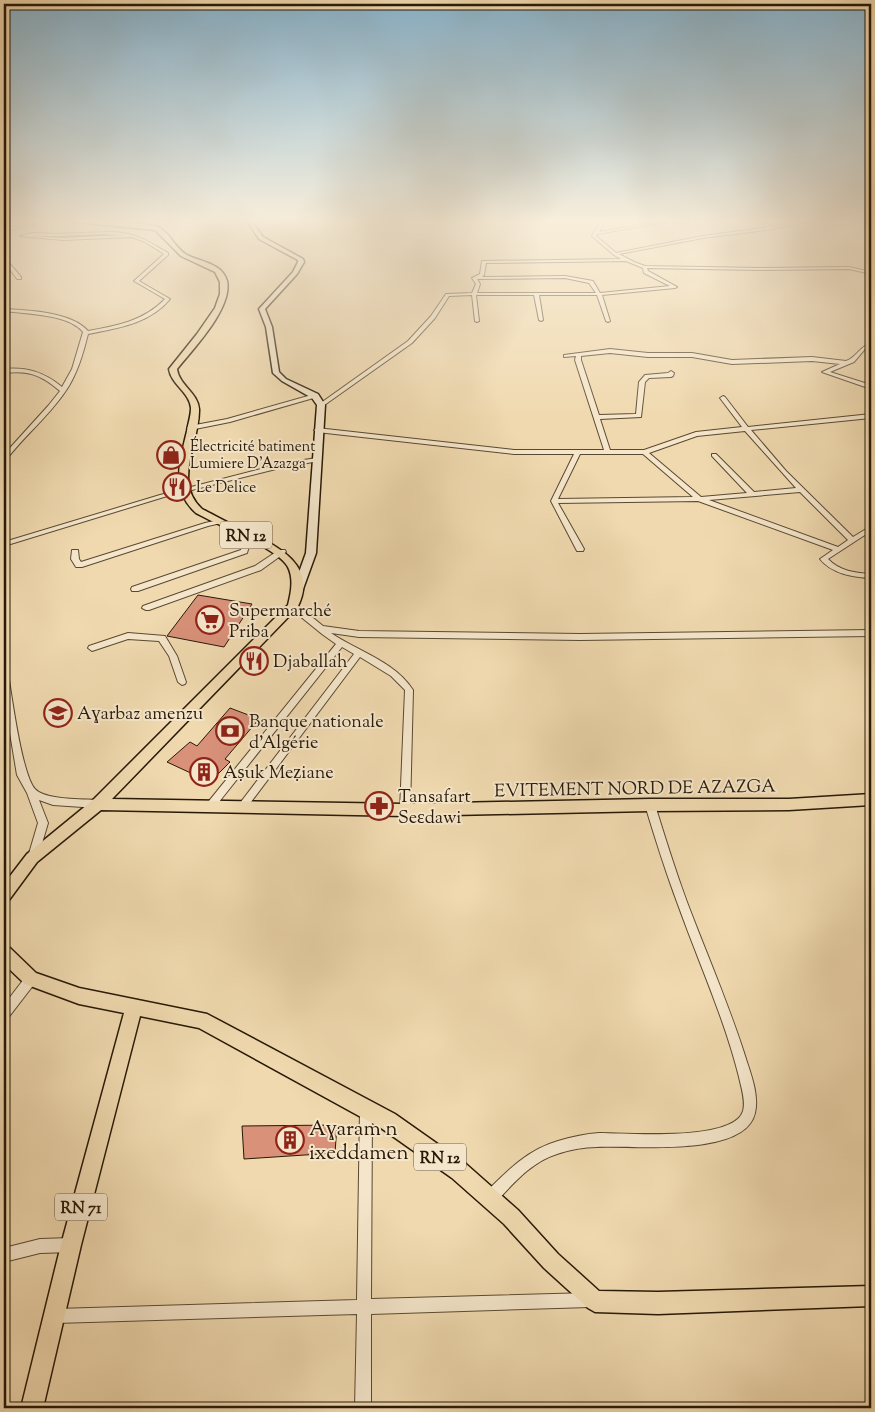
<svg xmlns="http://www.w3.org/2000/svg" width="875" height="1412" viewBox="0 0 875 1412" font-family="'Sorts Mill Goudy',serif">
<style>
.building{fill:#d9917a;stroke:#271907}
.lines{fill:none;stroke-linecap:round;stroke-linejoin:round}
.street-casing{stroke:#594931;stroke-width:2}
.secondary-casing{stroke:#271907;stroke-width:3}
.primary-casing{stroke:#271907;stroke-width:3}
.street{fill:#f5e6cb;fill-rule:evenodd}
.secondary{fill:#f5e6cb;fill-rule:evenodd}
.primary{fill:#f0d9af;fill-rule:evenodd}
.labels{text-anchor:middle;stroke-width:4;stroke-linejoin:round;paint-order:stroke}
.far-poi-label{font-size:15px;fill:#271907;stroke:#f5e6cb;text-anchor:start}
.shield{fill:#f5e6cb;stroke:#655642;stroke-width:1}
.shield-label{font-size:16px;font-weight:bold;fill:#271907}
.poi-label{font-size:18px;fill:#271907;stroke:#f5e6cb;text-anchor:start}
.street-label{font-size:18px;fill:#271907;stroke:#f5e6cb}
.near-poi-label{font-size:21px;fill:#271907;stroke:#f5e6cb;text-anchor:start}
</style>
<rect width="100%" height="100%" fill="#f0d9af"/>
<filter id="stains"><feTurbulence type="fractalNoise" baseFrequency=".004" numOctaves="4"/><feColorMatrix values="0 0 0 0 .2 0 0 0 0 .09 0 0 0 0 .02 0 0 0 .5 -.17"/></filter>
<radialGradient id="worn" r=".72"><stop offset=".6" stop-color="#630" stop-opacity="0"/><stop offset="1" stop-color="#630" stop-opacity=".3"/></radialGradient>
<g class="building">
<polygon points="198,595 252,604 224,647 167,636"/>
<polygon points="230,708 259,719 225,759 230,762 210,782 167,762 190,742 197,746"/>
<polygon points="337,1125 335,1153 244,1159 242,1126"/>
</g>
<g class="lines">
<defs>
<g id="street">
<polygon points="22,219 34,219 4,223 4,221"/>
<polygon points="46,219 52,219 4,232 4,230"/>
<path d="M602,219H606L599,232L676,219H684L597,234L596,236L616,253L703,236L769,227L753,219H758L773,227L806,219L807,221L773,229L703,238L619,254L634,262L645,266L760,268L849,267L871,272V274L849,269L760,270L647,268L648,271L677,287L675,288L602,295L610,321L608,322L606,321L597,295H539L543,320L541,321L539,320L534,295H476L479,321L477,322L475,321L472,295L449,296L435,318L412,343L323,406L318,405L408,341L431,316L446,294L472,293L476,284L472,278L480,274L482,261L621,259L614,255L592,236ZM626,261L643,268L644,273L670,286L600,293L593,281L565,276L482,277L484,275L486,263ZM565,278L589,283L596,293H477L480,284L477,279Z"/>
<path d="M111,232C136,233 148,241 168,253V255L139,281L170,299C149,324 118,328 88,334C83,354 77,375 65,392C48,417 24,436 6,460L4,461V455L9,449L48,406L60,391C41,375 29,370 4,373V369C27,367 44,372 62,387L72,369L83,332C69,314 26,314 4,311V309C27,310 72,312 88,331C116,326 144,321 165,299L134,281L164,254L145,242L132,237L63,240L20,236L32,233L56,234ZM101,234L123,235L63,238L32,236H56Z"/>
<polygon points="4,257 21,277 21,279 17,279 4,261"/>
<polygon points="868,317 871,317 871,320 866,318"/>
<path d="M871,343V346L865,349L854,362L830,372L871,385V389L822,372L840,364L812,361L732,364L692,357H648L610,353L581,356V360L599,415L636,414L639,382L645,375L668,373L671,371L674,373L673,376L671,377L649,378L645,382L641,417L600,419L610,450H644L696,432L742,427L720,398L723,396L725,397L748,427L871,414V418L751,430L786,471L853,537L871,526V531L828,559C839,571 856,573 871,574V578C853,577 832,574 820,559L833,550L698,501L558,503L584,549L583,551H577L551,501L574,454H514L317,432L314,430L317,428L514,450H604L575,360L576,356L564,357V355L610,349L648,353H692L732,360L812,357L846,361C857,357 859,347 871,343ZM745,431L796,488L754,492L716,454H712V456L747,493L701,497L649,453L697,436ZM580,454H643L693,497L558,499ZM800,492L848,540L838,547L709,500Z"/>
<polygon points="315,394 317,395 317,397 230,422 190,430 187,428 190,426 227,419"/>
<polygon points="317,458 319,459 319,461 284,467 164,497 4,546 4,542 160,495 284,463"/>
<polygon points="219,520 221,521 221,523 208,526 82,567 76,567 71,559 72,550 78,550 79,559 81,562 205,523"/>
<polygon points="248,534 252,536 247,553 138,591 132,591 131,589 132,587 241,550 244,536"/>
<polygon points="279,550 285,550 286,552 261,570 149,610 146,610 142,608 143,606 255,566"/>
<path d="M290,604H296L323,626L359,631L580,634L871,630V636L580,640L359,637L331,633C359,652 394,661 413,690L410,810L408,813L405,814L402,813L400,810L405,690L391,676L360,657L245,810L242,811L239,810L237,807L354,654L342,647L215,807L212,808L209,807L207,804L209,801L336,644L322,634L290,608L289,606Z"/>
<polygon points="128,633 165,636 177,656 186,682 185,684 182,685 178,682 169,656 159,641 128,639 92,651 88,648 89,646"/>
<path d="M4,671L8,674C12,697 22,775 35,789C44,800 84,799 98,800L101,801L103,804L101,807L98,808L53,805L39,800L48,823L38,857L37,860L33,861L29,860L28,857L38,823L27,793L17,775L4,697Z"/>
<path d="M650,801L653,802L655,805C665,837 675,870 687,902C707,955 730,1007 747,1062C752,1077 759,1097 755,1113C745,1158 633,1145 597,1147C584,1147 569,1150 557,1154C531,1162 513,1184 495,1203L490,1205L485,1203L483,1198L485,1193C507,1171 527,1150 558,1141C571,1137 585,1134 599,1133C626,1133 734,1142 743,1111C746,1101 741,1087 739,1077C724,1017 698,961 677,902C665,870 655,838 645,805L647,802Z"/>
<polygon points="31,974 35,975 37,979 35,983 8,1018 4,1020 4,1005 27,975"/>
<polygon points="366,1105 371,1106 372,1111 371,1299 590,1293 595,1295 597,1300 595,1305 590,1307 371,1314 371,1408 355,1408 357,1314 56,1323 51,1321 49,1316 51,1311 56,1309 357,1300 360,1111 361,1106"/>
<polygon points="71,1238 76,1240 78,1245 76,1250 71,1252 40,1253 4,1262 4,1248 40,1239"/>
</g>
<polygon id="secondary" points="246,219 250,219 263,237 303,259 304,262 297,274 265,309 272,327 279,372 286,379 318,394 325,405 316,553 303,589 298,592 293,589 306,553 317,405 312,398 282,381 273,373 266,327 259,309 293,272 298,262 298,260 259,239"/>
<g id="primary">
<path d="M46,219C61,218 151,222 160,228C171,235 176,249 187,255C201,262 222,263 227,281C233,308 192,350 177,369C179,385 198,393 199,409C200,442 172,482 202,509C216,516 230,524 244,530C275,545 320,565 297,608L112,799L405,804L650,799H789L871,794V805L789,810L650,811L405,816L101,810L37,862L9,900L4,902V884L27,854L93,800L288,605C291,593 294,579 288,567C278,548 217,525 196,513C170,490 180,461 187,431C188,424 191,416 191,408C190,393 171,384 169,369L197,334L215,308L220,294V282L215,272L181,256L155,230Z"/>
<polygon points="4,946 10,948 36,973 79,988 207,1014 395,1114 466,1164 518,1210 558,1254 599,1291 658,1292 871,1286 871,1306 658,1314 595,1312 588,1308 544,1268 504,1224 452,1178 381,1128 199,1028 140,1016 81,1245 43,1408 21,1408 61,1245 124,1013 79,1004 25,984 4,964"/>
</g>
</defs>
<use href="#street" class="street-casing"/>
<use href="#secondary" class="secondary-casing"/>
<use href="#primary" class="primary-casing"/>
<use href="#street" class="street"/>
<use href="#secondary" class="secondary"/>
<use href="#primary" class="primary"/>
</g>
<linearGradient id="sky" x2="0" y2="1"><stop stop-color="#89b6d0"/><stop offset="0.53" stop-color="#f8eedb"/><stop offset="1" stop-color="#f8eedb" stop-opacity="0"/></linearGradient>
<rect width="875" height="417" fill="url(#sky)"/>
<defs>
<symbol id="shop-ring" viewBox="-11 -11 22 22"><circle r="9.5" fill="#f5e6cb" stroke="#8f2418" stroke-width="1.5"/><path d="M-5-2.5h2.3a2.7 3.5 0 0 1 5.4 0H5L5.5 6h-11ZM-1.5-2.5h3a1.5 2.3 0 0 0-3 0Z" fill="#8f2418"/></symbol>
<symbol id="restaurant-ring" viewBox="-11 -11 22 22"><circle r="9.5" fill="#f5e6cb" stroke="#8f2418" stroke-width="1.5"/><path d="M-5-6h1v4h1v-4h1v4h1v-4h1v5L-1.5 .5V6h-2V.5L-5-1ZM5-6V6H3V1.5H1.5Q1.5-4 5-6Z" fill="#8f2418"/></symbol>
<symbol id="supermarket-ring" viewBox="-11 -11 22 22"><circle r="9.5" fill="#f5e6cb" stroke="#8f2418" stroke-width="1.5"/><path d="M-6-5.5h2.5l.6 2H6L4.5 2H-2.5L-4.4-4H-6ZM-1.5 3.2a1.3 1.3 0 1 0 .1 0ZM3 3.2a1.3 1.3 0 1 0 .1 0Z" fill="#8f2418"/></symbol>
<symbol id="school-ring" viewBox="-11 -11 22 22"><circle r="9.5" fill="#f5e6cb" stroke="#8f2418" stroke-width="1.5"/><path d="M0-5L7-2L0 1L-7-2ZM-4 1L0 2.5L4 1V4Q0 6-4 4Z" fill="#8f2418"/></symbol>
<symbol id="bank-ring" viewBox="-11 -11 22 22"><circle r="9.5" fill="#f5e6cb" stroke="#8f2418" stroke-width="1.5"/><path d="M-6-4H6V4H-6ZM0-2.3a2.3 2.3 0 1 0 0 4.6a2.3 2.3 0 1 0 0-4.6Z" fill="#8f2418"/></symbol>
<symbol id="building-ring" viewBox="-11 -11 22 22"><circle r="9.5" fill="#f5e6cb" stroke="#8f2418" stroke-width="1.5"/><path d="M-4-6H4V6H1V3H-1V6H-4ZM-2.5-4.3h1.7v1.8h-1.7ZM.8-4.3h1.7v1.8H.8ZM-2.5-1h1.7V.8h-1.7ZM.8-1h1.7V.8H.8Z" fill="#8f2418"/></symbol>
<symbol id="pharmacy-ring" viewBox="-11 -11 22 22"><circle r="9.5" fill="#f5e6cb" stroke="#8f2418" stroke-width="1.5"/><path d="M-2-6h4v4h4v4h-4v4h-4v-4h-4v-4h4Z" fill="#8f2418"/></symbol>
</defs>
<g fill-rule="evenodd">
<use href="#shop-ring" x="155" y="439" width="32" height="32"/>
<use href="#restaurant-ring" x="161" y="471" width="32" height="32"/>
<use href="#supermarket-ring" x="194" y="604" width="32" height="32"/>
<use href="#restaurant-ring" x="238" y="645" width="32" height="32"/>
<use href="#school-ring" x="42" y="697" width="32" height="32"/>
<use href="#bank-ring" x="214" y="715" width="32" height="32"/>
<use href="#building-ring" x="188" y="756" width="32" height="32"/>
<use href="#pharmacy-ring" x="363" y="790" width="32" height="32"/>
<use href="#building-ring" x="274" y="1124" width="32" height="32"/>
</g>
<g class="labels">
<g class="far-poi-label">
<text x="190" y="451">Électricité batiment<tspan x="190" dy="17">Lumiere D'Azazga</tspan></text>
<text x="196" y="492">Le Delice</text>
</g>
<g class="shield">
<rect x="220" y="521.5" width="52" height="27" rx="4"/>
<rect x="414" y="1143.5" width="52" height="27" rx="4"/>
<rect x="55" y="1193.5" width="52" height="27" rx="4"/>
</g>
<g class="shield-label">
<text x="246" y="541">RN 12</text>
<text x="440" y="1163">RN 12</text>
<text x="81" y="1213">RN 71</text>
</g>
<g class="poi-label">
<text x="229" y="616">Supermarché<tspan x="229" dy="21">Priba</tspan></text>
<text x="273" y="667">Djaballah</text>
<text x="77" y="719">Aɣarbaz amenzu</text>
<text x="249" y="727">Banque nationale<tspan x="249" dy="21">d'Algérie</tspan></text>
<text x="223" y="778">Aṣuk Meẓiane</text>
<text x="398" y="802">Tansafart<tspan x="398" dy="21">Seɛdawi</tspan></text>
</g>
<g class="street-label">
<text transform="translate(635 788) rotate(-1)" y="6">EVITEMENT NORD DE AZAZGA</text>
</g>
<g class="near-poi-label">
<text x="309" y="1135">Aɣaram n<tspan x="309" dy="24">ixeddamen</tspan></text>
</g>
</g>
<rect width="875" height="1412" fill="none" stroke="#f0d9af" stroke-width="20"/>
<rect x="5" y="5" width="865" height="1402" fill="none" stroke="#271907" stroke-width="2.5"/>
<rect x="10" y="10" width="855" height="1392" fill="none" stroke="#271907"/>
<rect width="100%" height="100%" filter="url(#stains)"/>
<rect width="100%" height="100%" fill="url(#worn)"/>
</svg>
